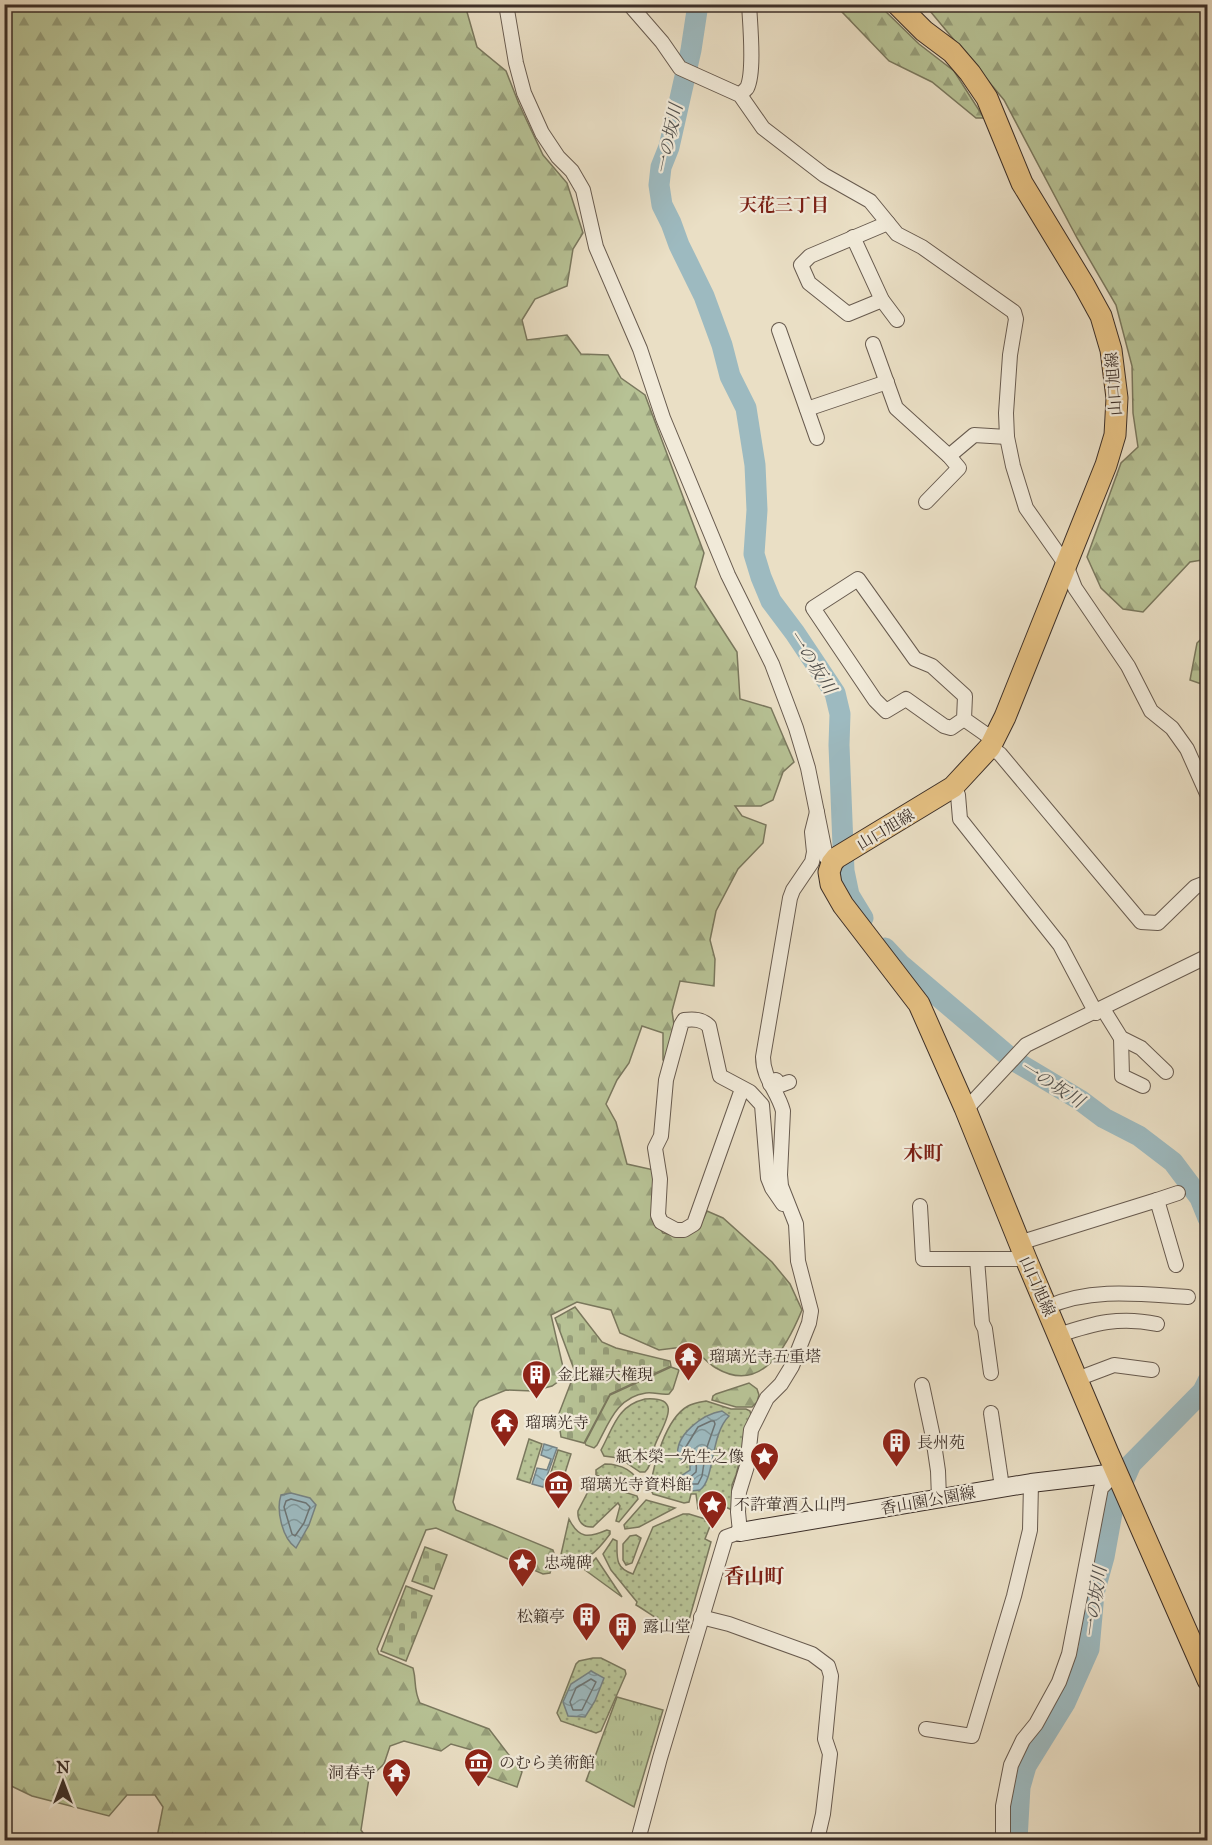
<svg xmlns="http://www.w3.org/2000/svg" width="1212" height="1845" font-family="'IM FELL Great Primer','Noto Serif JP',serif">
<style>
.grass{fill:url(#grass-dots);stroke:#7a785e;stroke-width:1.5}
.forest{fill:url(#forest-firs);stroke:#7a785e;stroke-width:1.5}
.cemetery{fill:url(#cemetery-stones);stroke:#7a785e;stroke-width:1.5}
.park{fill:url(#park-tufts);stroke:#7a785e;stroke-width:1.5}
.water{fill:url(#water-waves);stroke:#768283;stroke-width:1.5}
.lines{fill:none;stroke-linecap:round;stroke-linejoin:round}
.shore{stroke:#6c7474;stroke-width:1.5}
.river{stroke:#9dbac0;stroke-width:21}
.street-casing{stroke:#685b4f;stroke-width:16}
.secondary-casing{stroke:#3c2f28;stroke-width:20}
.primary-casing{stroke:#3c2f28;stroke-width:23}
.street{stroke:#f1ead9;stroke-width:14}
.secondary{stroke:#f1ead9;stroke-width:18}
.primary{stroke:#e5c082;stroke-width:21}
.labels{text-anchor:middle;stroke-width:4.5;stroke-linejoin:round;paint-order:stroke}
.street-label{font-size:16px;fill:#3c2f28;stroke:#f1ead9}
.poi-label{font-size:16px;fill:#3c2f28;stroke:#f1ead9;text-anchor:start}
.water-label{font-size:18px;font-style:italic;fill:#54524e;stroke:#f1ead9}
.neighbourhood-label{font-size:18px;font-weight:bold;fill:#7a1f14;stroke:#f1ead9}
.quarter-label{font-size:20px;font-weight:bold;fill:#7a1f14;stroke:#f1ead9}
</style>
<defs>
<pattern id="grass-dots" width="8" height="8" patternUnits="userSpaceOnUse" patternTransform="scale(1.5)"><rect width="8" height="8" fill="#b7c295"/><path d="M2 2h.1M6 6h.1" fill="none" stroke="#969e7a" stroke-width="1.8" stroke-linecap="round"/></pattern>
<pattern id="forest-firs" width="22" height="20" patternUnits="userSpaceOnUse" patternTransform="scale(1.5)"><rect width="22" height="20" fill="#b7c295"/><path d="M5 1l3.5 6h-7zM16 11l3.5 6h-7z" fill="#969e7a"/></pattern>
<pattern id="cemetery-stones" width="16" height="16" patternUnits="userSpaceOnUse" patternTransform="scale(1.5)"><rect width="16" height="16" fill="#b7c295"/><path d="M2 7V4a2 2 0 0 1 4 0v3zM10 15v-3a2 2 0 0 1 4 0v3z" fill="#969e7a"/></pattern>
<pattern id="park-tufts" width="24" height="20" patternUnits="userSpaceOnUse" patternTransform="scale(1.5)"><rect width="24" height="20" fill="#b7c295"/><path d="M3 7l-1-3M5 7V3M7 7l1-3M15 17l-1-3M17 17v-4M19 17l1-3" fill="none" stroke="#969e7a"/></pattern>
<pattern id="water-waves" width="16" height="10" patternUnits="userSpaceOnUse" patternTransform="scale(1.5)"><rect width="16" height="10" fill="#9dbac0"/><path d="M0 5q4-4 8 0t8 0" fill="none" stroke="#81989c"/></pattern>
</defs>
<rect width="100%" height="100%" fill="#eadfc5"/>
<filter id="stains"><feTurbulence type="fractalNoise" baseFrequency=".00333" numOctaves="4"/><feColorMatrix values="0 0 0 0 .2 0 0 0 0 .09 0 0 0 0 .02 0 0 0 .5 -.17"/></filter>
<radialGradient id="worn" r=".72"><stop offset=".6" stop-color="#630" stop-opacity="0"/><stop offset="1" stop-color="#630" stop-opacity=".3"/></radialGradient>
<g class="grass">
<path d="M645,1399C686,1396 662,1426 655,1445C652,1455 652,1465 645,1472H640L619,1458L604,1456L601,1450C614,1426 617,1406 645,1399Z"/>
<path d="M706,1401L731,1409H746L750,1411L751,1415L736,1475L732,1485V1510L719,1504L715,1513L698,1509L696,1494H691L689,1502L684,1503L653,1494L650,1488C654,1464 665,1419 688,1406C693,1403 700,1402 706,1401Z"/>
<path d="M529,1439L542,1444L530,1483L517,1479Z"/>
<path d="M558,1450L571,1454L559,1492L546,1488Z"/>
<path d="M605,1464C620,1464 638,1471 639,1488H634L596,1475V1470Z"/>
<path d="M593,1482L637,1496L638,1499L619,1522L616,1521L620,1506L618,1503L593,1527C583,1528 577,1521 578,1511Z"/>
<path d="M646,1500L675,1508L639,1527L625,1529L624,1525Z"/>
<path d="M683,1514H689L712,1521L705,1539L711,1542L687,1627C668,1630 652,1614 636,1605L637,1602L611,1570L603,1554L613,1539L617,1541C617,1558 615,1568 633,1574L653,1527Z"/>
<path d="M569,1519C579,1539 588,1538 607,1530L610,1531V1534C596,1553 586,1563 562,1563L560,1559Z"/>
<path d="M636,1535L641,1538L632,1563L626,1565L623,1560V1544L630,1536Z"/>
<path d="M596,1558L622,1597L585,1570Z"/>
<path d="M593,1658H601L625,1670L626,1674L601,1731L596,1733L561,1721L557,1713L576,1664L579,1661Z"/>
</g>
<g class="forest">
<path d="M4,5H465L477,47L506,71L519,104L543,155L567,183L583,233L573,249L567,286L535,299L522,320L527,340L567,335L581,354L608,355L621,378L645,395L704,553L695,587L737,652L740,699L771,708L794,762L783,772L773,800L761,806H735L742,816L766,825L763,843L738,869L716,911L710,940L715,959L714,986L680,981L672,1011L675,1032L666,1063L663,1060V1033L642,1026L629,1063L617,1080L606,1104L616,1122L627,1164L654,1170L652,1217L663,1233L681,1236L699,1228L707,1211L723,1218L772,1262L790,1284L802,1310C787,1346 762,1395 716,1368C707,1363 699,1353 691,1346L659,1350L620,1333L611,1310L577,1302L551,1315L563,1367L559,1381L552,1386L533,1391L506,1390L479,1401L474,1408L453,1502L456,1510L553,1550L555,1557L550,1573L543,1574L436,1528L426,1530L377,1649L379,1654L413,1668C417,1683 413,1688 420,1703L489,1729L522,1772L517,1787L486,1776L489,1764L473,1759L472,1750L451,1744L441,1751L404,1741L390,1746L384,1764L369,1778L361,1830L368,1840H159L157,1837L163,1807L155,1795H127L109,1816L32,1796L5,1783Z"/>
<path d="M823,5H879L919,44L954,71L984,118H976L932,82L889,61L841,11Z"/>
<path d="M925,5H1207V564L1202,560L1190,562L1143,612L1123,609L1101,588L1087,557L1121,463L1138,447L1133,413L1132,366L1116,305L1077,238L1004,100Z"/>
<path d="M1207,633V686L1190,680L1197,643Z"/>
<path d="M671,1367L679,1370L673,1389L669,1394C661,1395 654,1392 646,1393C617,1397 609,1423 597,1445L594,1448L586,1445L585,1443L610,1395Z"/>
<path d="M749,1383L757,1389L759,1395L757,1402L752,1407H736L712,1400L713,1396L716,1394Z"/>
</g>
<g class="cemetery">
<path d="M575,1307L602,1342L616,1348L670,1361L671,1366L610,1394L584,1443L561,1437L558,1416L575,1372L555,1318Z"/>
<path d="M425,1547L447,1555L434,1589L412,1581Z"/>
<path d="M406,1586L432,1596L406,1661L381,1651Z"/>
</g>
<path class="park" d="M617,1697L663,1710L634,1807L586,1781Z"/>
<g class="water">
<path d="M722,1411L729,1416C710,1435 715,1479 700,1490L691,1491L681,1481V1476L690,1470V1464L678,1457C674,1435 703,1414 722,1411Z"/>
<path d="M544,1444L557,1448L543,1487L532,1484L537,1468L547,1470L551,1459L541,1455Z"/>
<path d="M291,1493L310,1498L316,1505L309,1525L296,1548C282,1538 276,1510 281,1495Z"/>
<path d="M591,1671L604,1678L595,1701L585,1717L568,1716L563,1702L571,1684Z"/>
</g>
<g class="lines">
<g class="shore">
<path d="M711,1421H714L715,1424L706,1450L702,1476L698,1484H692L688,1479L696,1472C698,1461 693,1457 685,1453L684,1450L698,1427Z"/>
<path d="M291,1499L306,1503L310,1507L304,1523L295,1536L292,1534L284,1507L286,1501Z"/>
<path d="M591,1679L596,1682L582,1710H573L570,1702L576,1688Z"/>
</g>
<g class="river">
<path d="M698,4L691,50L669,147L661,167L659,185L662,205L671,223L679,245L704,296L722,345L730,376L746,408L755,465L757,510L754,554L761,577L771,601L795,633L835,693L840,714L839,745L844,871L849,895L863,918"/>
<path d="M885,948L900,964L1013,1060L1080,1100L1104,1118L1139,1136L1173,1162L1200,1198L1208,1218"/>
<path d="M1017,1840L1020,1787L1026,1766L1065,1703L1089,1649L1094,1593L1104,1557L1114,1502L1131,1464L1203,1391L1208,1381"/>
</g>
<defs>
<g id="street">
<path d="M506,4L516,63L524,93L542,133L558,157L572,171L583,190L596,247L640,349L663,418L728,575L772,664L796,728L808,768L826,857L832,863"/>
<path d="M629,4L662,42L680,68L740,95L763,128L824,175L870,201L897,234L922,247L1014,312L1016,319L1010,355L1006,413L1007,437L1013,466L1026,508L1066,565L1075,588L1128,666L1151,711L1172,728L1187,749L1208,796"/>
<path d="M740,95C741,94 746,89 747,88C755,72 750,24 749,4"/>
<path d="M853,237L882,300L897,320"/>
<path d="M882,300L848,314L809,283L801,265L810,256L888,223"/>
<path d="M779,330L817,438"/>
<path d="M873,344L896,408L949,456L959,468L926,502"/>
<path d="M807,409L887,382"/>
<path d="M949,456L974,435L1007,437"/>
<path d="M964,719L951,728L944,726L906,699L886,711L875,700L813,608L858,579L915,659L932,666L965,696L964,719L994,740"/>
<path d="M990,747L1000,754L1141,922L1158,923L1195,887L1208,882"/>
<path d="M953,787L958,795L960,819L1060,945L1096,1013"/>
<path d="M1103,1009L1121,1038L1141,1048L1166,1072"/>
<path d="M1121,1038L1122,1076L1143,1086"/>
<path d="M770,1084L776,1080L778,1086L789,1082"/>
<path d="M742,1089L694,1224L684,1230H676L661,1222L658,1215L660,1179L655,1148L661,1136L666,1080L681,1025L684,1020C694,1019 702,1019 709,1026L720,1076L750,1092L762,1105L768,1178L772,1188L783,1204"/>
<path d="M965,1108L970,1105L1026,1045L1208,956"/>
<path d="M1157,1200L1178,1193"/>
<path d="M920,1206L923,1259H1026"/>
<path d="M1019,1243L1157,1200L1176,1265"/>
<path d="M977,1259L982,1323L985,1329L991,1373"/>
<path d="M1047,1307C1091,1287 1141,1294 1188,1297"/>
<path d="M1059,1335C1094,1323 1120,1316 1157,1324"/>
<path d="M1077,1379L1114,1365L1152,1370"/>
<path d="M922,1385L933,1437L938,1471L939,1498"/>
<path d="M991,1413L1002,1487"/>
<path d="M701,1617L729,1624L812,1654L828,1666L831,1676L825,1739L830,1754L823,1814L817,1840"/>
<path d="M926,1729L972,1736L1014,1596L1030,1530L1031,1483"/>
<path d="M638,1840L660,1758L726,1537L740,1532L738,1512L739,1492L747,1466L751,1430L767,1398L781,1384L792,1366L809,1323L811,1311L798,1261L796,1224L781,1186L780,1175L783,1111C778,1091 763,1079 763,1057L790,898L793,890L812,862L814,852L812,832L817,812"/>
<path d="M1003,1840V1806L1011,1765L1023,1740L1036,1724L1059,1682L1069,1654L1101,1488L1116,1473"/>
</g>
<path id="secondary" d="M740,1532L1031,1483L1116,1473"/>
<path id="primary" d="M897,4L924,31L952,52L970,73L987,98L1022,183L1084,285L1101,316L1111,350L1117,398L1115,435L1106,465L1005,717L990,747L953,787L836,858L832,863L829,872L831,884L843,905L919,1004L965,1108L1026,1259L1108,1453L1208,1680"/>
</defs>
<use href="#street" class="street-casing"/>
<use href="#secondary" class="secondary-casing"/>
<use href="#primary" class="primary-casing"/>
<use href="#street" class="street"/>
<use href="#secondary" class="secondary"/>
<use href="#primary" class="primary"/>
</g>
<defs>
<symbol id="temple-pin" viewBox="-11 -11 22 30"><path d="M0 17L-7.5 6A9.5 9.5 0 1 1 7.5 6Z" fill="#8f2418" stroke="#f1ead9"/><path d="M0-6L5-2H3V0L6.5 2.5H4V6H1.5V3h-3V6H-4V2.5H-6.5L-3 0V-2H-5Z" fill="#fff"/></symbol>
<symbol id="building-pin" viewBox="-11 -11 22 30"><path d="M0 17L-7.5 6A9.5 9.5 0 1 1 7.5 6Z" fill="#8f2418" stroke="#f1ead9"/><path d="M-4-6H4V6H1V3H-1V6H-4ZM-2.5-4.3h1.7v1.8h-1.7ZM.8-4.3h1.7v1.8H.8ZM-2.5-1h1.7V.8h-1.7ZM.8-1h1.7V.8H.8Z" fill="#fff"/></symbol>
<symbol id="sight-pin" viewBox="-11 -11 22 30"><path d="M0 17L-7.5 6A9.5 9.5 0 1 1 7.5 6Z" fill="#8f2418" stroke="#f1ead9"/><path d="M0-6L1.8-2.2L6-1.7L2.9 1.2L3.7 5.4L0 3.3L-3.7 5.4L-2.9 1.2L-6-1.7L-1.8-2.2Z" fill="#fff"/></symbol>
<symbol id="museum-pin" viewBox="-11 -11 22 30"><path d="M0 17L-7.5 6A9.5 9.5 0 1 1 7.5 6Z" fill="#8f2418" stroke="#f1ead9"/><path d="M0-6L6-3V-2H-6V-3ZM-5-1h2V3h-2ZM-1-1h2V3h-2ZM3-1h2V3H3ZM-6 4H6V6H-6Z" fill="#fff"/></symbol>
</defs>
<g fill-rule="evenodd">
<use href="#temple-pin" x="672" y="1340" width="33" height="45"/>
<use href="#building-pin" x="520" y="1358" width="33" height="45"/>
<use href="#temple-pin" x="488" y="1406" width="33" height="45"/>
<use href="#building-pin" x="880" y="1426" width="33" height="45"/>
<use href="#sight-pin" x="748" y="1440" width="33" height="45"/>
<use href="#museum-pin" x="542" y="1468" width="33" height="45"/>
<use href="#sight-pin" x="696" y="1488" width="33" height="45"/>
<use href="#sight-pin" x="506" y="1546" width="33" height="45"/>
<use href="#building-pin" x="570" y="1600" width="33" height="45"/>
<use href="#building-pin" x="606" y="1610" width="33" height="45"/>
<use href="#museum-pin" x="462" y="1746" width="33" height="45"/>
<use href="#temple-pin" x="380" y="1756" width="33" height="45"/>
</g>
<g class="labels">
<g class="street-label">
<text transform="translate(1113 384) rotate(-94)" y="6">山口旭線</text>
<text transform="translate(885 829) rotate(-31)" y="6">山口旭線</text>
<text transform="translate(1038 1286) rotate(66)" y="6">山口旭線</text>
<text transform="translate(928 1500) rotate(-10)" y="6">香山園公園線</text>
</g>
<g class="poi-label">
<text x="709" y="1362">瑠璃光寺五重塔</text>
<text x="557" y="1380">金比羅大権現</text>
<text x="525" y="1428">瑠璃光寺</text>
<text x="917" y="1448">長州苑</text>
<text x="744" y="1462" text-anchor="end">紙本榮一先生之像</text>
<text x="580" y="1490">瑠璃光寺資料館</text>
<text x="734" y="1510">不許葷酒入山門</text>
<text x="544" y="1568">忠魂碑</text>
<text x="565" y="1622" text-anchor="end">松籟亭</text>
<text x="643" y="1632">露山堂</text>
<text x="499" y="1768">のむら美術館</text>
<text x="376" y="1778" text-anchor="end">洞春寺</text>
</g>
<g class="water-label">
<text transform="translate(669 139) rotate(-78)" y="6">一の坂川</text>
<text transform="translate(812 662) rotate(57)" y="6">一の坂川</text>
<text transform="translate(1052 1084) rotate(32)" y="6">一の坂川</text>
<text transform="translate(1095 1602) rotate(-82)" y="6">一の坂川</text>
</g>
<g class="neighbourhood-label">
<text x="784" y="211">天花三丁目</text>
</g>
<g class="quarter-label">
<text x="923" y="1160">木町</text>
<text x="754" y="1583">香山町</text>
</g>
</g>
<rect width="1212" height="1845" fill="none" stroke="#eadfc5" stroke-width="24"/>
<rect x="6" y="6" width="1200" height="1833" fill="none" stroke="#3c2f28" stroke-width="3"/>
<rect x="12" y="12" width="1188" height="1821" fill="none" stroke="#3c2f28" stroke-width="1.5"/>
<g transform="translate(63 1782)" stroke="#f1ead9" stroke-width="4.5" paint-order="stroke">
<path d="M0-4.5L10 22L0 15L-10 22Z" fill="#3c2f28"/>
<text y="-9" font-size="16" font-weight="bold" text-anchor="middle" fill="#3c2f28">N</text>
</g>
<rect width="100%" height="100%" filter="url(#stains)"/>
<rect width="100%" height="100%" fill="url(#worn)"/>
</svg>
